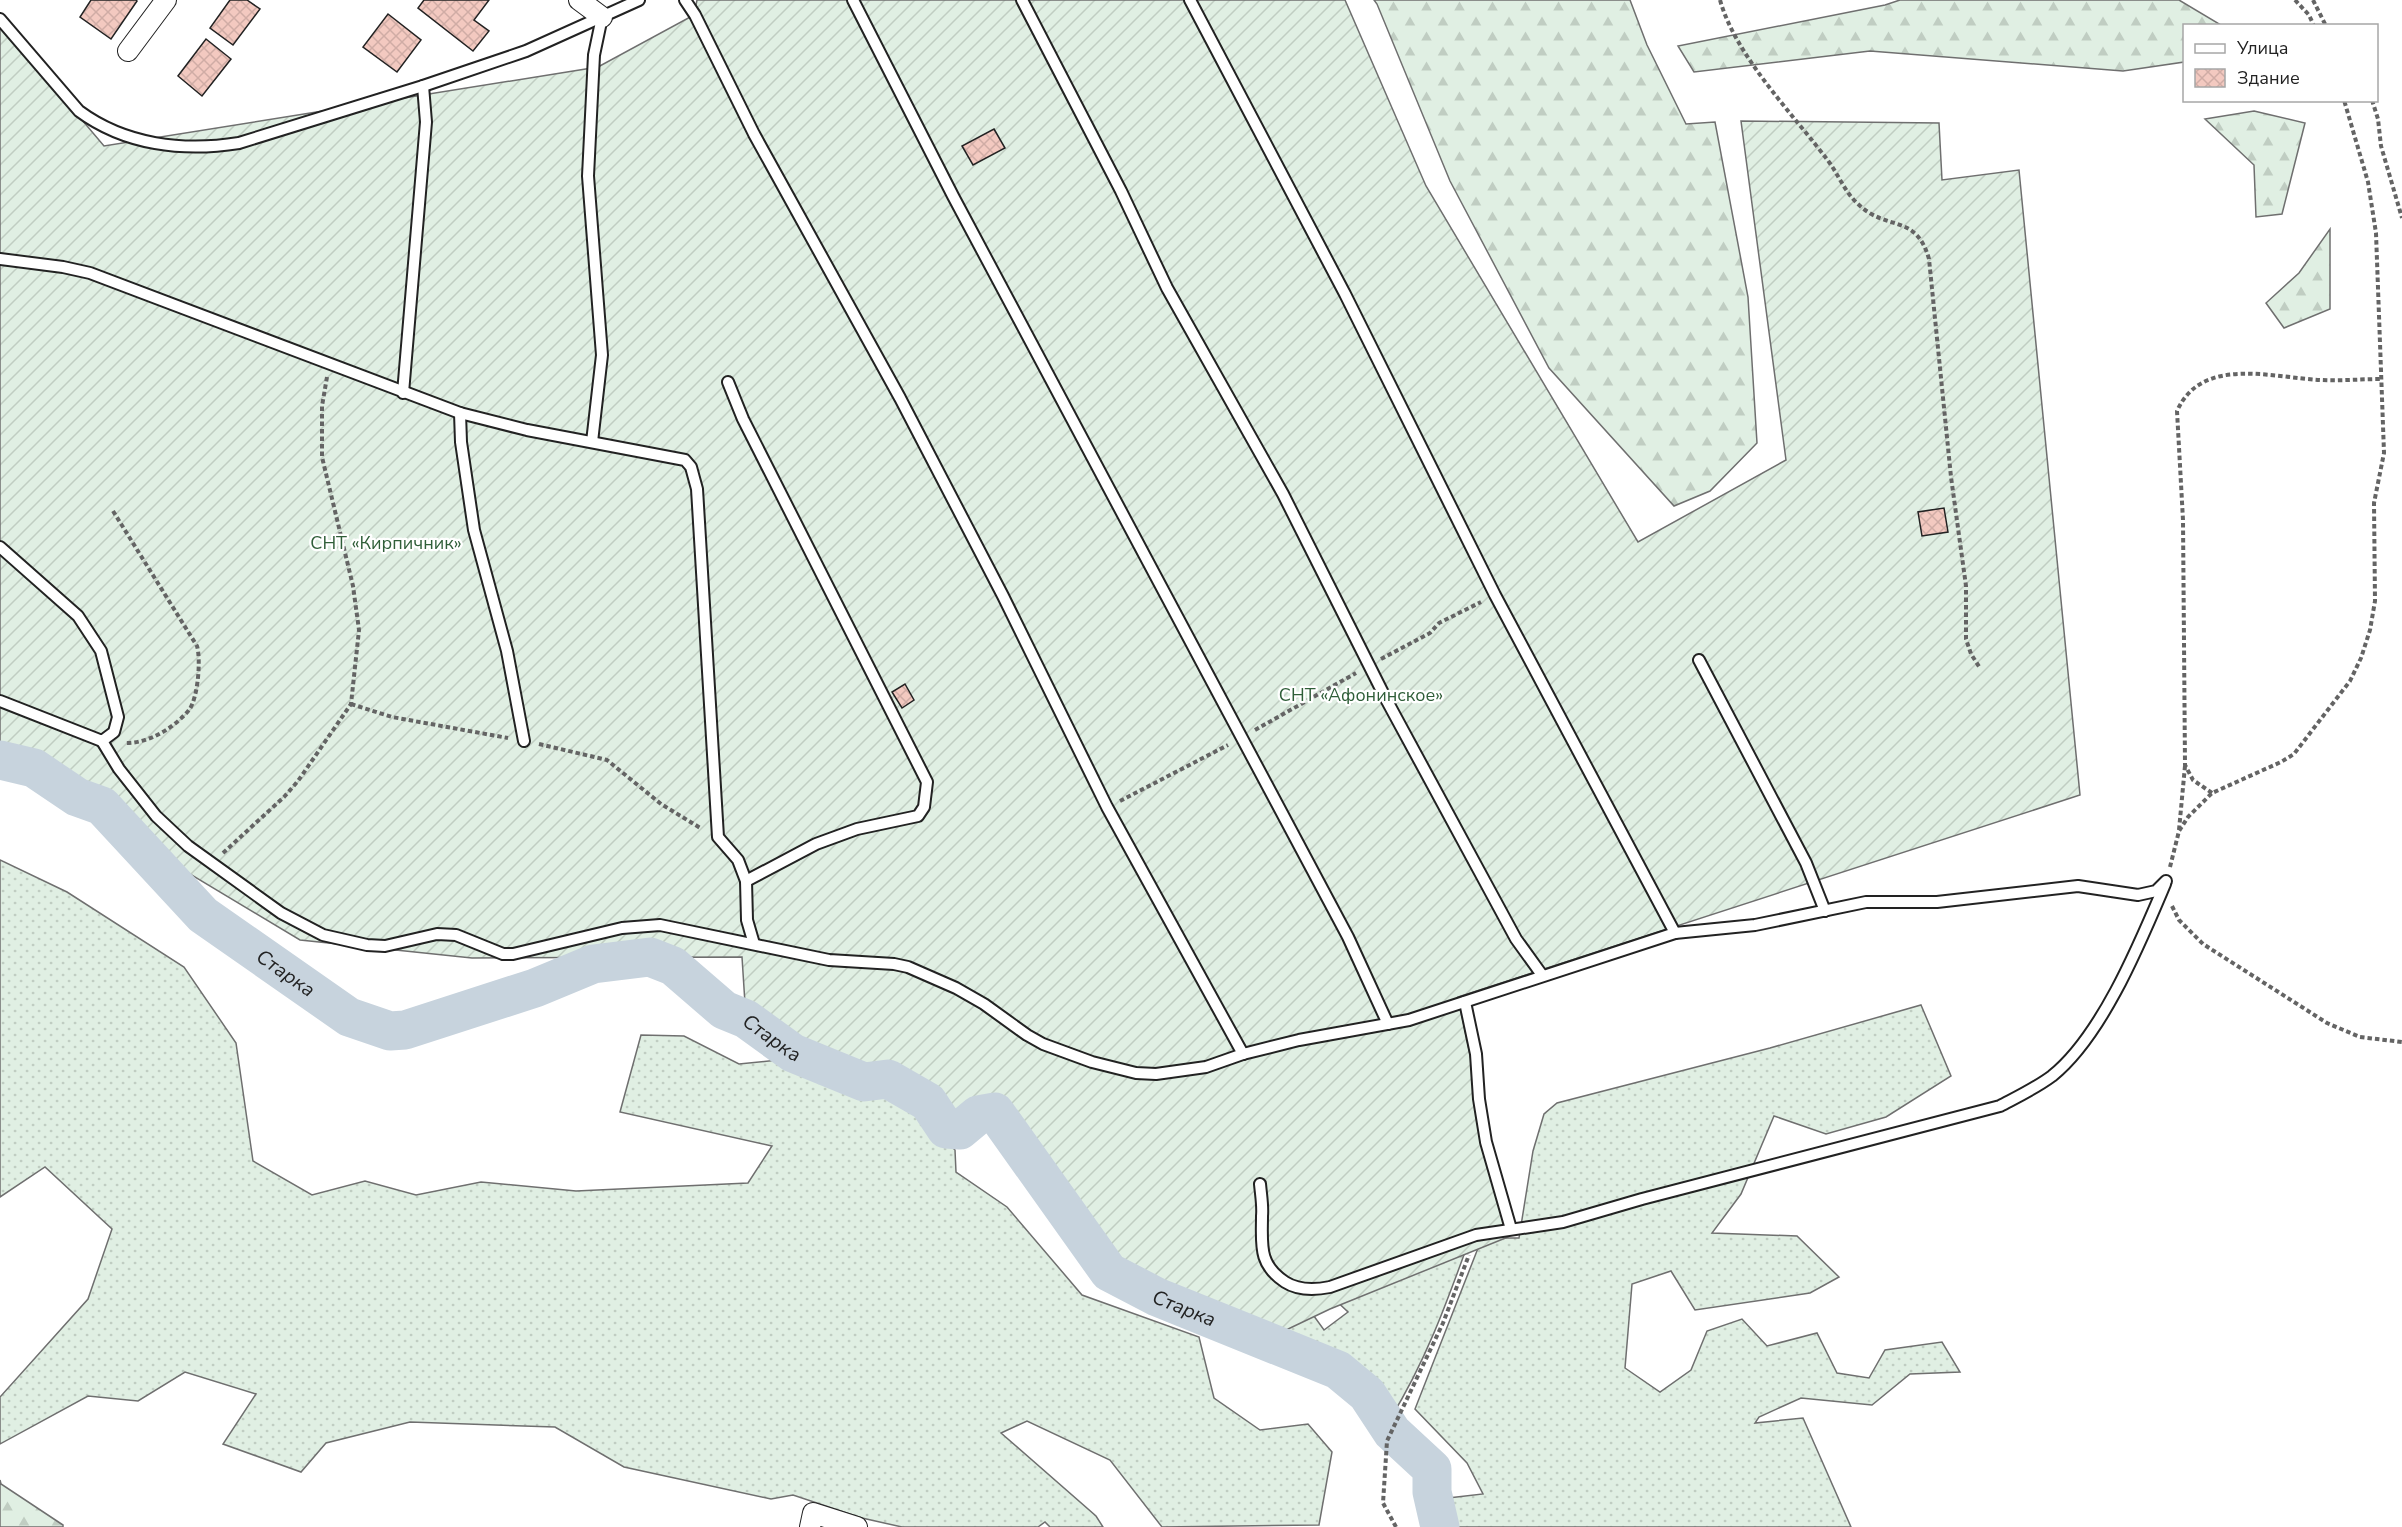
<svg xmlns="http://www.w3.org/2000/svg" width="2402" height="1527" font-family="'Nunito Sans',sans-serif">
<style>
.grass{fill:url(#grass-dots);stroke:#6f6f6f;stroke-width:1.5}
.forest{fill:url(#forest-firs);stroke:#6f6f6f;stroke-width:1.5}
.garden{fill:url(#garden-furrows);stroke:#6f6f6f;stroke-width:1.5}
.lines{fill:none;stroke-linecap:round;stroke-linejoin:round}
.river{stroke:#c7d3dd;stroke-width:39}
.building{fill:url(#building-cross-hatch);stroke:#222;stroke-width:1.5}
.lane-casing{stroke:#222;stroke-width:14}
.street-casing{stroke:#222;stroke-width:22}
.path{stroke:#646464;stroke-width:4;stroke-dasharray:4.5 3;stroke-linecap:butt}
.lane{stroke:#fff;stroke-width:10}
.street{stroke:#fff;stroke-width:20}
.labels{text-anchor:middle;stroke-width:4.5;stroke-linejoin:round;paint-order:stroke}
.park-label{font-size:18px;fill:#2f5e38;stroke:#fff}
.water-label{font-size:20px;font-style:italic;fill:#222;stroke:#fff}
</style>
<defs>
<pattern id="grass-dots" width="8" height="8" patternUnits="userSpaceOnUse" patternTransform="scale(1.5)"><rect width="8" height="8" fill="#e0efe3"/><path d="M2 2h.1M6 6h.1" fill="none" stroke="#c0cdc2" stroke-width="1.8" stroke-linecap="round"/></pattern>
<pattern id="forest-firs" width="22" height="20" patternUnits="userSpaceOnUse" patternTransform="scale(1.5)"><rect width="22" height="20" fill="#e0efe3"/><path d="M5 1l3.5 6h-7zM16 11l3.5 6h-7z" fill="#c0cdc2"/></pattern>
<pattern id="garden-furrows" width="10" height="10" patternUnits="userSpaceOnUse" patternTransform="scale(1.5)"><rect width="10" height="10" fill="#e0efe3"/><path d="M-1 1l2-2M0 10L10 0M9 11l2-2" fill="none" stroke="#c0cdc2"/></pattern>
<pattern id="building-cross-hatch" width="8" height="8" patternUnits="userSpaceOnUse" patternTransform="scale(1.5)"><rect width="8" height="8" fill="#f3c9c0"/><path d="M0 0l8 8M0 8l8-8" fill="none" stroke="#d0aca5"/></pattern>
</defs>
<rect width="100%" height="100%" fill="#fff"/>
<g class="grass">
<path d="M0,860L67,892L184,967L236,1043L253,1161L312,1195L365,1181L416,1195L481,1182L576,1191L748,1183L772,1146L620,1112L641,1035L684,1036L739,1064L778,1060L864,1095L882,1088L919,1112L955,1150L956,1172L1007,1207L1082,1295L1199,1337L1214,1398L1260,1430L1308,1424L1332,1452L1319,1525L1162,1527L1110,1460L1027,1421L1001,1433L1096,1516L1103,1527H1050L1045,1522L1038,1527H902L862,1518L793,1495L771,1499L624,1467L555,1427L410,1422L326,1443L301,1472L223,1444L256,1394L185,1372L138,1401L88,1396L0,1444V1397L88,1299L112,1229L45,1167L0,1197Z"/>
<path d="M1921,1005L1951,1076L1886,1117L1826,1134L1774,1116L1741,1194L1712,1233L1797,1236L1839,1277L1810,1293L1695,1310L1671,1271L1632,1284L1625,1368L1660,1392L1691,1370L1707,1331L1742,1319L1767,1346L1817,1333L1837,1373L1869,1378L1885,1350L1942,1342L1960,1372L1910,1374L1872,1405L1801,1398L1759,1417L1755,1423L1803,1418L1851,1527H1445L1440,1499L1483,1494L1467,1463L1415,1409L1482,1238H1519L1533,1151L1544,1114L1557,1103L1770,1048Z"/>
<path d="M1469,1241C1447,1302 1425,1363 1390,1419L1370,1390L1346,1364L1277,1338L1265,1311L1298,1294L1324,1330L1348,1312L1330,1295Z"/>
</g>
<g class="forest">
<path d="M1374,0H1630L1647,45L1686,124L1715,122L1748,297L1757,443L1710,491L1674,506L1549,368L1450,181L1377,4Z"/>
<path d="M1900,0H2179L2221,25L2184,26V62L2123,71L1870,51L1694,72L1678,46L1885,5Z"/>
<path d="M2254,111L2305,123L2282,214L2256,217L2254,165L2205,119Z"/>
<path d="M2330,229V309L2284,328L2266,303L2299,273Z"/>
<path d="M0,1480L1,1484L63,1525V1527H0Z"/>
</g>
<path class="garden" d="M697,0H1345L1426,186L1638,542L1786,460L1741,121L1939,123L1942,180L2019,170L2080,795L1458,997L1508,1237L1330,1309L1265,1340L1157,1297L1109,1272L995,1112L978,1115L960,1130L946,1129L928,1102L888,1079L864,1082L793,1053L746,1019L742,957L472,958L300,940L0,760V23L104,146L598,67L694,15Z"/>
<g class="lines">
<path class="river" id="s1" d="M0,760L34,768L77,797L102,806L203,915L349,1017L390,1031L405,1030L535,988L593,964L650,957L673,966L724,1010L746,1019L793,1053L864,1082L888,1079L928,1102L946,1129L960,1130L978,1115L995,1112L1109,1272L1157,1297L1338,1370L1367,1394L1392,1432L1432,1469V1492L1440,1527"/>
</g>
<g class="building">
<path d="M91,0H136L137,1L111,39L80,17Z"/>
<path d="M230,0H247L260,9L233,45L210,28Z"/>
<path d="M424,0H489L474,20L489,31L473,51L418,8Z"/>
<path d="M388,14L421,40L397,72L363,47Z"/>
<path d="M206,39L231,59L202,96L178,76Z"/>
<path d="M994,129L1005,148L973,165L962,146Z"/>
<path d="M1944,508L1948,532L1922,536L1918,512Z"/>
<path d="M905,684L914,700L902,708L892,692Z"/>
</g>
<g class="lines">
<defs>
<g id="lane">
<path d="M685,0L695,15L754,134L900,398L1003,596L1107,807L1243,1054"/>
<path d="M853,0L953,196L1348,937L1388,1024"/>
<path d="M1022,0L1121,191L1167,288L1283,494L1386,699L1516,939L1542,975"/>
<path d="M1190,0L1345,294L1495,595L1675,933"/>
<path d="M0,19L79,111C125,145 183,152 239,143L423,86L526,51L639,0"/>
<path d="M0,259L63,267L90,273L460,413L527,430L685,460L691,467L697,489L718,837L738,860L746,881L747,920L754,944"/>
<path d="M728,382L743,419L927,782L924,807L918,816L857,829L816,844L746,881"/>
<path d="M403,393L426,122L423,86"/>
<path d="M460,413L461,442L474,530L507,651L524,741"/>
<path d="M592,442L602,355L588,176L594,55L602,17"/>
<path d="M0,547L78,616L101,651L118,717L114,732L102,741L0,701"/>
<path d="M1699,660L1806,863L1825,911"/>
<path d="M102,741L119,769L156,816L188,846L281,913L323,935L367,945L385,946L437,934L456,935L503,954H513L622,928L660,925L829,960L894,964L908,967L956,988L984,1004L1027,1035L1043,1044L1092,1062L1136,1073L1156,1074L1206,1067L1243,1054L1299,1040L1409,1020L1675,933L1755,925L1866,902H1937L2078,886L2138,895L2156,891L2166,881"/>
<path d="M1465,1002L1476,1054L1479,1099L1486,1142L1511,1229"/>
<path d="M1260,1184C1261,1195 1263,1206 1262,1216C1262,1245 1258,1264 1285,1282C1299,1291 1315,1290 1330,1287L1476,1235L1563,1222L1642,1199L2000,1106C2017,1097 2036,1088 2052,1076C2102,1036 2140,943 2165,884"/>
</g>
<g id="street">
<path d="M579,0L602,17"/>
<path d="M128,51L166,0"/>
<path d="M810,1527L813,1513L857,1527"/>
</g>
</defs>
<use href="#lane" class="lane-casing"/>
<use href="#street" class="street-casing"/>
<g class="path">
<path d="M1720,0C1736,57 1794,115 1829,162C1839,176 1845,192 1858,204C1887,232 1916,213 1929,259L1951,477L1966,586V639L1971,654L1980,668"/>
<path d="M2295,0L2309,15L2314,26"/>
<path d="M2313,0L2326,26"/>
<path d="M2372,100L2378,119L2381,146L2402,218"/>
<path d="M113,511L197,646C201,660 198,698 189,710C174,728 148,744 124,743"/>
<path d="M1381,659L1430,633L1439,623L1481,602"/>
<path d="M351,704L392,717L508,738"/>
<path d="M1255,730L1356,673"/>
<path d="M539,744L607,760L661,804L702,829"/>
<path d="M2212,793L2193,780L2185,765L2183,520L2177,411C2202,355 2273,378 2321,380C2341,381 2361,379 2382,379"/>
<path d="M1120,801L1228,745"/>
<path d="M2179,830L2185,766"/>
<path d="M223,853L284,797L298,781L351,704L359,630L353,586L322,457V406L327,377"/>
<path d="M2170,867L2179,831L2188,817L2212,793L2281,762L2294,754L2350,681L2361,658L2370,630L2375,601L2374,503L2384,453L2376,233L2368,182L2344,100"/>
<path d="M2172,906L2179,920L2203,944L2327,1023L2360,1037L2402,1042"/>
<path d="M1396,1527L1383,1503L1387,1441L1443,1323L1469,1255"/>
</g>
<use href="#lane" class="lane"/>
<use href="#street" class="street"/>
</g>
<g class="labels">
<g class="park-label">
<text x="386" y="549">СНТ «Кирпичник»</text>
<text x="1361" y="701">СНТ «Афонинское»</text>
</g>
<g class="water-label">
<text dy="7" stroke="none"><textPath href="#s1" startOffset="363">Старка</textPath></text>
<text dy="7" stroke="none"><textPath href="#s1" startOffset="903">Старка</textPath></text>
<text dy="7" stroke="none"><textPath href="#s1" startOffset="1443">Старка</textPath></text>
</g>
</g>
<rect x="2183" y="24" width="195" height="78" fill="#ffffff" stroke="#a7a7a7" stroke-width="1.5"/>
<rect x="2195" y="44" width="30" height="9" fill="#ffffff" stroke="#a7a7a7" stroke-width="1.5"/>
<text x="2237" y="54" font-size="18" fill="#222222">Улица</text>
<rect x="2195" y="69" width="30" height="18" fill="url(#building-cross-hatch)" stroke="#a7a7a7" stroke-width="1.5"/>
<text x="2237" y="84" font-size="18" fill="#222222">Здание</text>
</svg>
